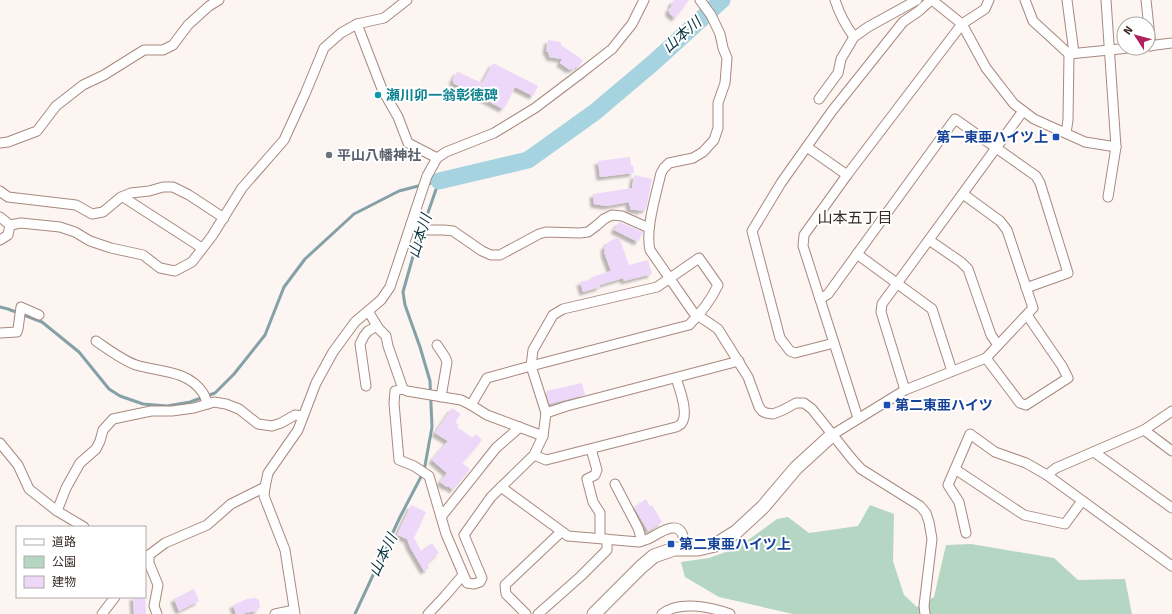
<svg xmlns="http://www.w3.org/2000/svg" width="1172" height="614" font-family="'Fira Sans','Noto Sans JP',sans-serif">
<style>
.green{fill:#b4d6c2}
.lines{fill:none;stroke-linecap:round;stroke-linejoin:round}
.stream{stroke:#84a1a8;stroke-width:3}
.river{stroke:#a5d3e0;stroke-width:17}
.building{fill:#edd8fa;filter:url(#shadow)}
.street-casing{stroke:#a8897d;stroke-width:11}
.secondary-casing{stroke:#a8897d;stroke-width:15}
.street{stroke:#fff;stroke-width:9}
.secondary{stroke:#fff;stroke-width:13}
.culture-dot{fill:#0f9aa8;stroke:#fff;stroke-width:1.5}
.transit-dot{fill:#1a4fb4;stroke:#fff;stroke-width:1.5}
.worship-dot{fill:#6b7280;stroke:#fff;stroke-width:1.5}
.labels{text-anchor:middle;stroke-width:4;stroke-linejoin:round;paint-order:stroke}
.culture-label{font-size:14px;font-weight:bold;fill:#0d838f;stroke:#fff;text-anchor:start}
.transit-label{font-size:14px;font-weight:bold;fill:#164399;stroke:#fff;text-anchor:start}
.worship-label{font-size:14px;font-weight:bold;fill:#5b616d;stroke:#fff;text-anchor:start}
.water-label{font-size:15px;font-style:italic;fill:#08343e;stroke:#fff}
.neighbourhood-label{font-size:15px;fill:#372b26;stroke:#fff}
</style>
<defs>
<filter id="shadow"><feDropShadow dx="-3.5" dy="3.5" stdDeviation="1" flood-color="#0004"/></filter>
</defs>
<rect width="100%" height="100%" fill="#fcf5f2"/>
<path class="green" d="M870,505L894,514L893,561L904,595L917,607L934,597L946,545L971,544L1054,558L1078,580L1125,579L1132,614H793L719,597L685,577L681,562L709,558L737,548L777,519L788,517L809,533L858,526Z"/>
<g class="lines">
<g class="stream">
<path d="M427,184L439,181"/>
<path d="M0,307L8,309L42,322L79,352L109,389L120,396L143,404L167,406L190,402L215,393L234,374L265,335L284,287L305,259L354,214L399,191L422,185"/>
<path d="M355,614L400,517L424,471L432,427L430,381L420,347L405,305L403,292L419,235L425,221L439,181"/>
</g>
<path class="river" d="M439,181L528,160L595,112L653,63L722,0"/>
</g>
<g class="building">
<path d="M674,0H689L675,18L669,13L670,12L668,11L672,5L671,4Z"/>
<path d="M548,40L561,42V45L583,60L578,67L576,66L573,70L571,68L570,70L560,63L562,59L549,57L550,55L548,54V52L546,51Z"/>
<path d="M493,63L538,86L533,96L515,87L505,107L504,106L503,109L453,83L454,81H452L457,72H458L482,83Z"/>
<path d="M630,157L631,166L633,165L634,173L600,177L598,161Z"/>
<path d="M634,175L652,179L646,210L642,209V211L630,209V206H629V202L607,206L594,204L593,194L632,188Z"/>
<path d="M619,222L643,232L638,242L614,230Z"/>
<path d="M619,237L629,265L648,260L652,274L624,281L623,278L600,285V287L583,292L580,282L593,279L592,277L611,271L604,252H605L604,247L606,246L608,242Z"/>
<path d="M582,383L585,395L549,404L546,391Z"/>
<path d="M452,408L461,414L455,422L459,425L457,427L473,438L476,434L482,440L462,463L470,469L453,490L448,486L447,487L440,482L447,473L432,460L448,441L435,433Z"/>
<path d="M646,499L650,506L652,505L662,522L648,531L634,507Z"/>
<path d="M411,505L426,512L414,538L421,551L432,543L439,553L427,563L429,568L424,571L410,547L407,539L397,535Z"/>
<path d="M194,589L199,601L179,611L174,599Z"/>
<path d="M133,597H145L146,614H134Z"/>
<path d="M255,598L259,600L260,607L257,611L244,613L245,614H236L233,605L247,599Z"/>
</g>
<g class="lines">
<defs>
<g id="street">
<path d="M700,0L711,15L720,34L723,48L727,58L725,83L718,103V128L714,140L703,152L693,158L669,163L664,168L661,173C656,195 645,230 650,250L693,312L718,329L748,377L759,407L762,411L766,413L773,414L783,410L796,403H804L812,409L852,459L861,469L920,506L926,513L929,522L932,539L924,606L925,614"/>
<path d="M835,0C839,13 846,26 854,37"/>
<path d="M932,0L962,24L986,68L1014,104L1034,119L1085,142L1116,147"/>
<path d="M1025,0L1033,21L1069,54L1068,120L1066,133"/>
<path d="M1067,0L1074,53"/>
<path d="M1106,0L1116,147L1108,197"/>
<path d="M1146,0L1151,46"/>
<path d="M357,24L382,89L398,117L408,143L437,158"/>
<path d="M1148,46L1172,43"/>
<path d="M1069,54L1129,48"/>
<path d="M819,99L838,73L841,59L854,37L868,27L917,0"/>
<path d="M0,143L8,142L37,131L56,106L83,85L104,75L144,50H163L173,45L188,25L209,6L219,0"/>
<path d="M807,147L847,175"/>
<path d="M0,191L8,197L76,205L92,214L103,212L121,197L131,193L149,191L163,187H173L189,195L224,218"/>
<path d="M123,197L202,248"/>
<path d="M0,217L10,225L21,223L60,227L75,232L90,241L111,248L143,255L160,268L175,271L192,262L212,236L242,188L284,140L305,94L324,48L341,33L357,24L384,18L407,0"/>
<path d="M411,224L427,230H444L453,231L482,251L491,255H500L539,234L546,232L580,233L588,232L596,226L604,219L612,215L622,216L649,228"/>
<path d="M0,240L8,235L10,225"/>
<path d="M929,240L961,262L968,269L991,335L998,345"/>
<path d="M857,254L932,309L952,371"/>
<path d="M820,299L828,294L955,119L1036,176L1040,183L1068,273L1026,288"/>
<path d="M368,311L379,329L386,336L388,346L403,389L407,391L461,400L471,405L487,415L543,436L546,413L567,406L739,361"/>
<path d="M0,333L17,332L18,329L21,307L39,315"/>
<path d="M96,341C109,350 122,360 136,365C159,372 188,370 203,393C205,396 206,400 208,404"/>
<path d="M834,343L795,353L790,351L780,338L752,231L781,183L832,111L903,22L919,11L931,0"/>
<path d="M437,345L445,357L447,362L441,397"/>
<path d="M986,358L1020,403L1026,405L1068,378L1062,366L1027,315"/>
<path d="M366,386L360,344L364,336L368,331L377,326"/>
<path d="M403,389L395,391L394,403L399,460L414,466L429,476L446,534L467,583L474,584L480,582L482,578L464,535L491,497L534,455L543,436"/>
<path d="M905,390L881,312L882,304L1023,111"/>
<path d="M471,405L487,378L531,366L689,325C701,313 711,300 718,285L699,258L657,287L563,309L553,315L533,350L531,366L546,413"/>
<path d="M858,418L803,246L804,235L847,175L962,24L985,9L989,0"/>
<path d="M1144,430L1172,451"/>
<path d="M832,435L905,390L986,358L1033,308L1007,230L1000,221L963,194"/>
<path d="M0,443L18,465L29,489L57,511L84,527"/>
<path d="M591,449L597,470L595,475L587,479L593,502L600,513V538"/>
<path d="M1094,452L1172,508"/>
<path d="M534,455L546,460L676,427C677,427 681,424 681,424C690,414 679,388 676,378"/>
<path d="M955,469L1024,515L1065,524L1082,501"/>
<path d="M1047,475L1056,468L1144,430L1172,411"/>
<path d="M615,484L638,528L642,541"/>
<path d="M501,487L568,536L639,542C642,541 645,540 648,539C657,535 678,518 683,536C684,540 684,545 685,549"/>
<path d="M57,511L66,488L80,463L96,449L100,441L103,430L113,419L151,411H172L194,408L214,402L226,404L239,409L258,424L272,426L281,423L295,415L303,416"/>
<path d="M441,517L496,448L520,427"/>
<path d="M966,533L959,502L948,485L970,434L995,452L1026,463L1047,475L1172,566"/>
<path d="M149,555V563L158,585L154,606L157,614"/>
<path d="M145,561L149,555L165,543L207,525L231,504L265,487"/>
<path d="M102,614L115,597"/>
<path d="M275,614L294,610"/>
<path d="M295,614L285,550L264,496L265,487L268,473L298,430L316,383L333,352L355,322L381,300L390,287L427,176L437,158L446,152L494,133L535,108L580,74L612,49L632,24L644,0"/>
<path d="M428,614L445,596L463,575"/>
<path d="M526,614L506,594L505,585L561,532"/>
<path d="M538,614L581,576L607,550V539"/>
<path d="M662,614C679,600 712,607 730,614"/>
</g>
<path id="secondary" d="M594,614L641,567L654,556L674,549H698L715,545L736,532L763,507L796,468L832,435"/>
</defs>
<use href="#street" class="street-casing"/>
<use href="#secondary" class="secondary-casing"/>
<use href="#street" class="street"/>
<use href="#secondary" class="secondary"/>
</g>
<circle class="culture-dot" cx="378" cy="95" r="4"/>
<g class="transit-dot">
<rect x="1052" y="133" width="8" height="8" rx="2"/>
<rect x="883" y="401" width="8" height="8" rx="2"/>
<rect x="667" y="540" width="8" height="8" rx="2"/>
</g>
<circle class="worship-dot" cx="329" cy="155" r="4"/>
<g class="labels">
<g class="culture-label">
<text x="386" y="100">瀬川卯一翁彰徳碑</text>
</g>
<g class="transit-label">
<text x="1048" y="142" text-anchor="end">第一東亜ハイツ上</text>
<text x="895" y="410">第二東亜ハイツ</text>
<text x="679" y="549">第二東亜ハイツ上</text>
</g>
<g class="worship-label">
<text x="337" y="160">平山八幡神社</text>
</g>
<g class="water-label">
<text transform="translate(682 35) rotate(-41)" y="5">山本川</text>
<text transform="translate(420 236) rotate(-72)" y="5">山本川</text>
<text transform="translate(383 555) rotate(-64)" y="5">山本川</text>
</g>
<g class="neighbourhood-label">
<text x="855" y="223">山本五丁目</text>
</g>
</g>
<rect x="16" y="526" width="130" height="72" fill="#ffffff" stroke="#afaaa8"/>
<rect x="24" y="539" width="20" height="6" fill="#ffffff" stroke="#afaaa8"/>
<text x="52" y="546" font-size="12" fill="#372b26">道路</text>
<rect x="24" y="556" width="20" height="12" fill="#b4d6c2" stroke="#afaaa8"/>
<text x="52" y="566" font-size="12" fill="#372b26">公園</text>
<rect x="24" y="576" width="20" height="12" fill="#edd8fa" stroke="#afaaa8"/>
<text x="52" y="586" font-size="12" fill="#372b26">建物</text>
<g transform="translate(1136 36) rotate(306)"><circle r="19" fill="#ffffff" stroke="#afaaa8"/>
<path d="M0-3L7 15L0 10L-7 15Z" fill="#af225d"/>
<text y="-6" font-size="11" font-weight="bold" text-anchor="middle" fill="#372b26">N</text>
</g>
</svg>
